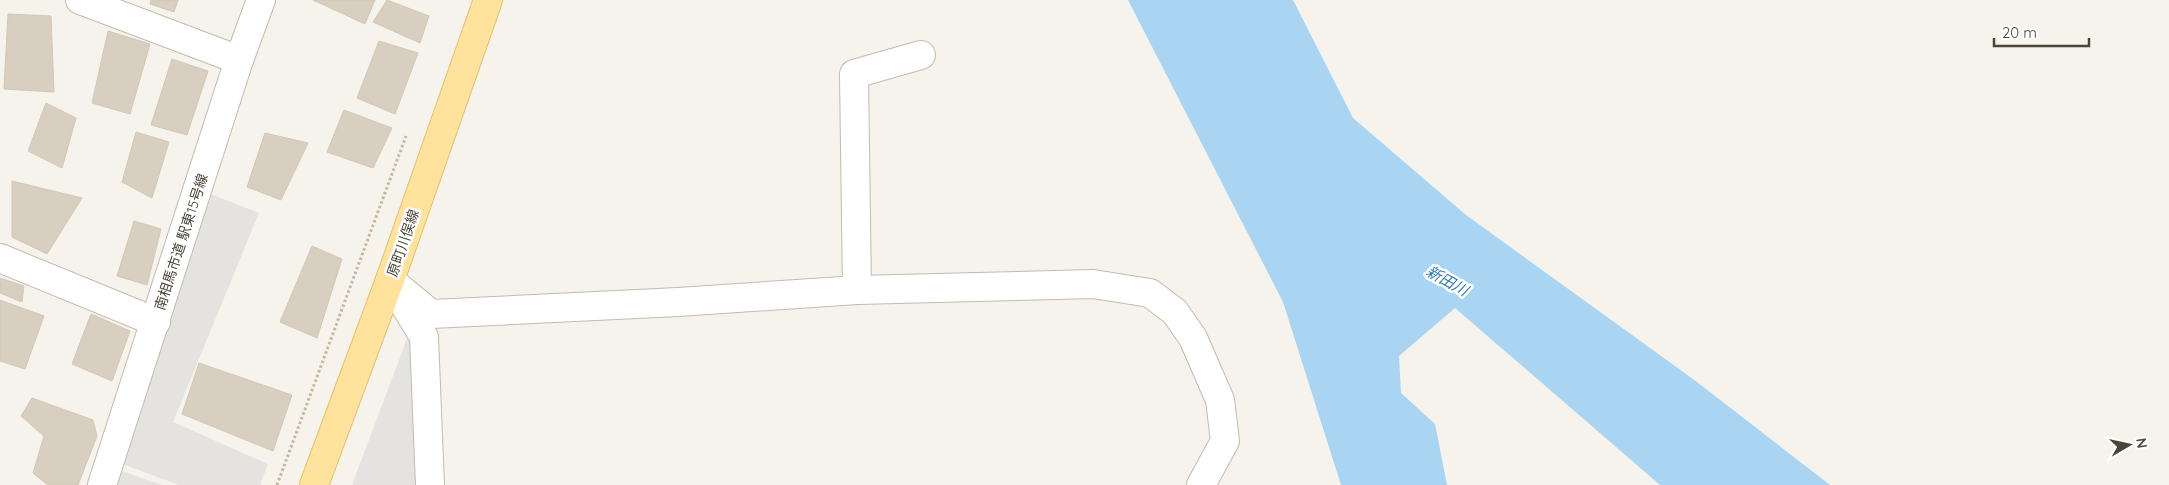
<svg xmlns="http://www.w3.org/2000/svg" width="2169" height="485" font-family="Quicksand,'Noto Sans JP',sans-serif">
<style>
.parking{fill:#e5e3e0}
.water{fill:#a9d4f2}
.building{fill:#d8cfc1;stroke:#d3c7b4}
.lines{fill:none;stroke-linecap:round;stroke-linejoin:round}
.street-casing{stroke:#c2bbae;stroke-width:30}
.primary-casing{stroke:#e6c16a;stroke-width:30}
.path{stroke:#c4b79f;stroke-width:3;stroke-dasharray:2.5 2.5;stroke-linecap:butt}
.street{stroke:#fff;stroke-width:28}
.primary{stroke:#ffe39c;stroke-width:28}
.labels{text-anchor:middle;stroke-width:5;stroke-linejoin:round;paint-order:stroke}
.street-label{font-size:14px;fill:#4b4439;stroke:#fff}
.water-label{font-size:15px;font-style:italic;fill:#2e7ab2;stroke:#fff}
</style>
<rect width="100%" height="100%" fill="#f6f3ec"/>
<g class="parking">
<path d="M208,193L259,213L173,422L268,464L260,485H179L114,461Z"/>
<path d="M408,336L415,346L416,485H352Z"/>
<path d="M113,468L162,485H108Z"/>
</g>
<path class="water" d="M1128,0H1293L1353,118L1466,215L1693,379L1830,485H1660L1455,308L1399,356L1401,393L1435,424L1447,485H1341L1283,302Z"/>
<g class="building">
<path d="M151,0H178L174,12L150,4Z"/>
<path d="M313,0H375L365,24Z"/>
<path d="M387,0L429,16L420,43L373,22Z"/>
<path d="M8,14L51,16L54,92L4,89Z"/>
<path d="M108,31L150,44L130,114L92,103Z"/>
<path d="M379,41L418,53L395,114L357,98Z"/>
<path d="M172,59L208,71L187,135L151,125Z"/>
<path d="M46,103L76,118L62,168L28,151Z"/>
<path d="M344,110L392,128L373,168L327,152Z"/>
<path d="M136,132L169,142L152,198L122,182Z"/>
<path d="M265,133L308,143L281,200L247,187Z"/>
<path d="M12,181L82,198L47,254L12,237Z"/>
<path d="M134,221L161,229L147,285L117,276Z"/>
<path d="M312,246L342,259L317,338L280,322Z"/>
<path d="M0,278L24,286L22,302L0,293Z"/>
<path d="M0,300L44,316L25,369L0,361Z"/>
<path d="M91,314L130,331L112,381L72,364Z"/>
<path d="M199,363L292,395L273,451L182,414Z"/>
<path d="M32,398L93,420L97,436L78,485H48L33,473L44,436L21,416Z"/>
</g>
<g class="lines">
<defs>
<g id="street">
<path d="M80,0L239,60"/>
<path d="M0,258L156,322"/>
<path d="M390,280L431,314L678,302L857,290L1093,284L1150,293L1175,312L1193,338L1220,400L1225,441L1201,485"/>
<path d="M857,290L854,74L921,55"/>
<path d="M401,299L424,337L430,485"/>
<path d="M102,485L239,60L261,0"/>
</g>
<path id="primary" d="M314,485L390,280L488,0"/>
</defs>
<use href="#street" class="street-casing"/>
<use href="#primary" class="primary-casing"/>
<path class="path" d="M277,485L406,136"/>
<use href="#street" class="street"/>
<use href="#primary" class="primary"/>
</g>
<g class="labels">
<g class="street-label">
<text transform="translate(181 242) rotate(-72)" y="5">南相馬市道 駅東15号線</text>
<text transform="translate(403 243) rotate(-71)" y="5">原町川俣線</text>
</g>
<g class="water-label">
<text transform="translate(1447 281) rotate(29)" y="5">新田川</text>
</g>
</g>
<g transform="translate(2129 445) rotate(81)" stroke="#ffffff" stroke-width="4" paint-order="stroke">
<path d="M0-4L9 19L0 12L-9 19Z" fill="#4b4439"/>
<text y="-8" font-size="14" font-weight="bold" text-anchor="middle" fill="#4b4439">N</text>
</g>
<path d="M1994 38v8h95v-8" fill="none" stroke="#4b4439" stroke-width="2.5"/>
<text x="2002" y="38" font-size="15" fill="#4b4439" stroke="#ffffff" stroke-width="4" paint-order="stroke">20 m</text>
</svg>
